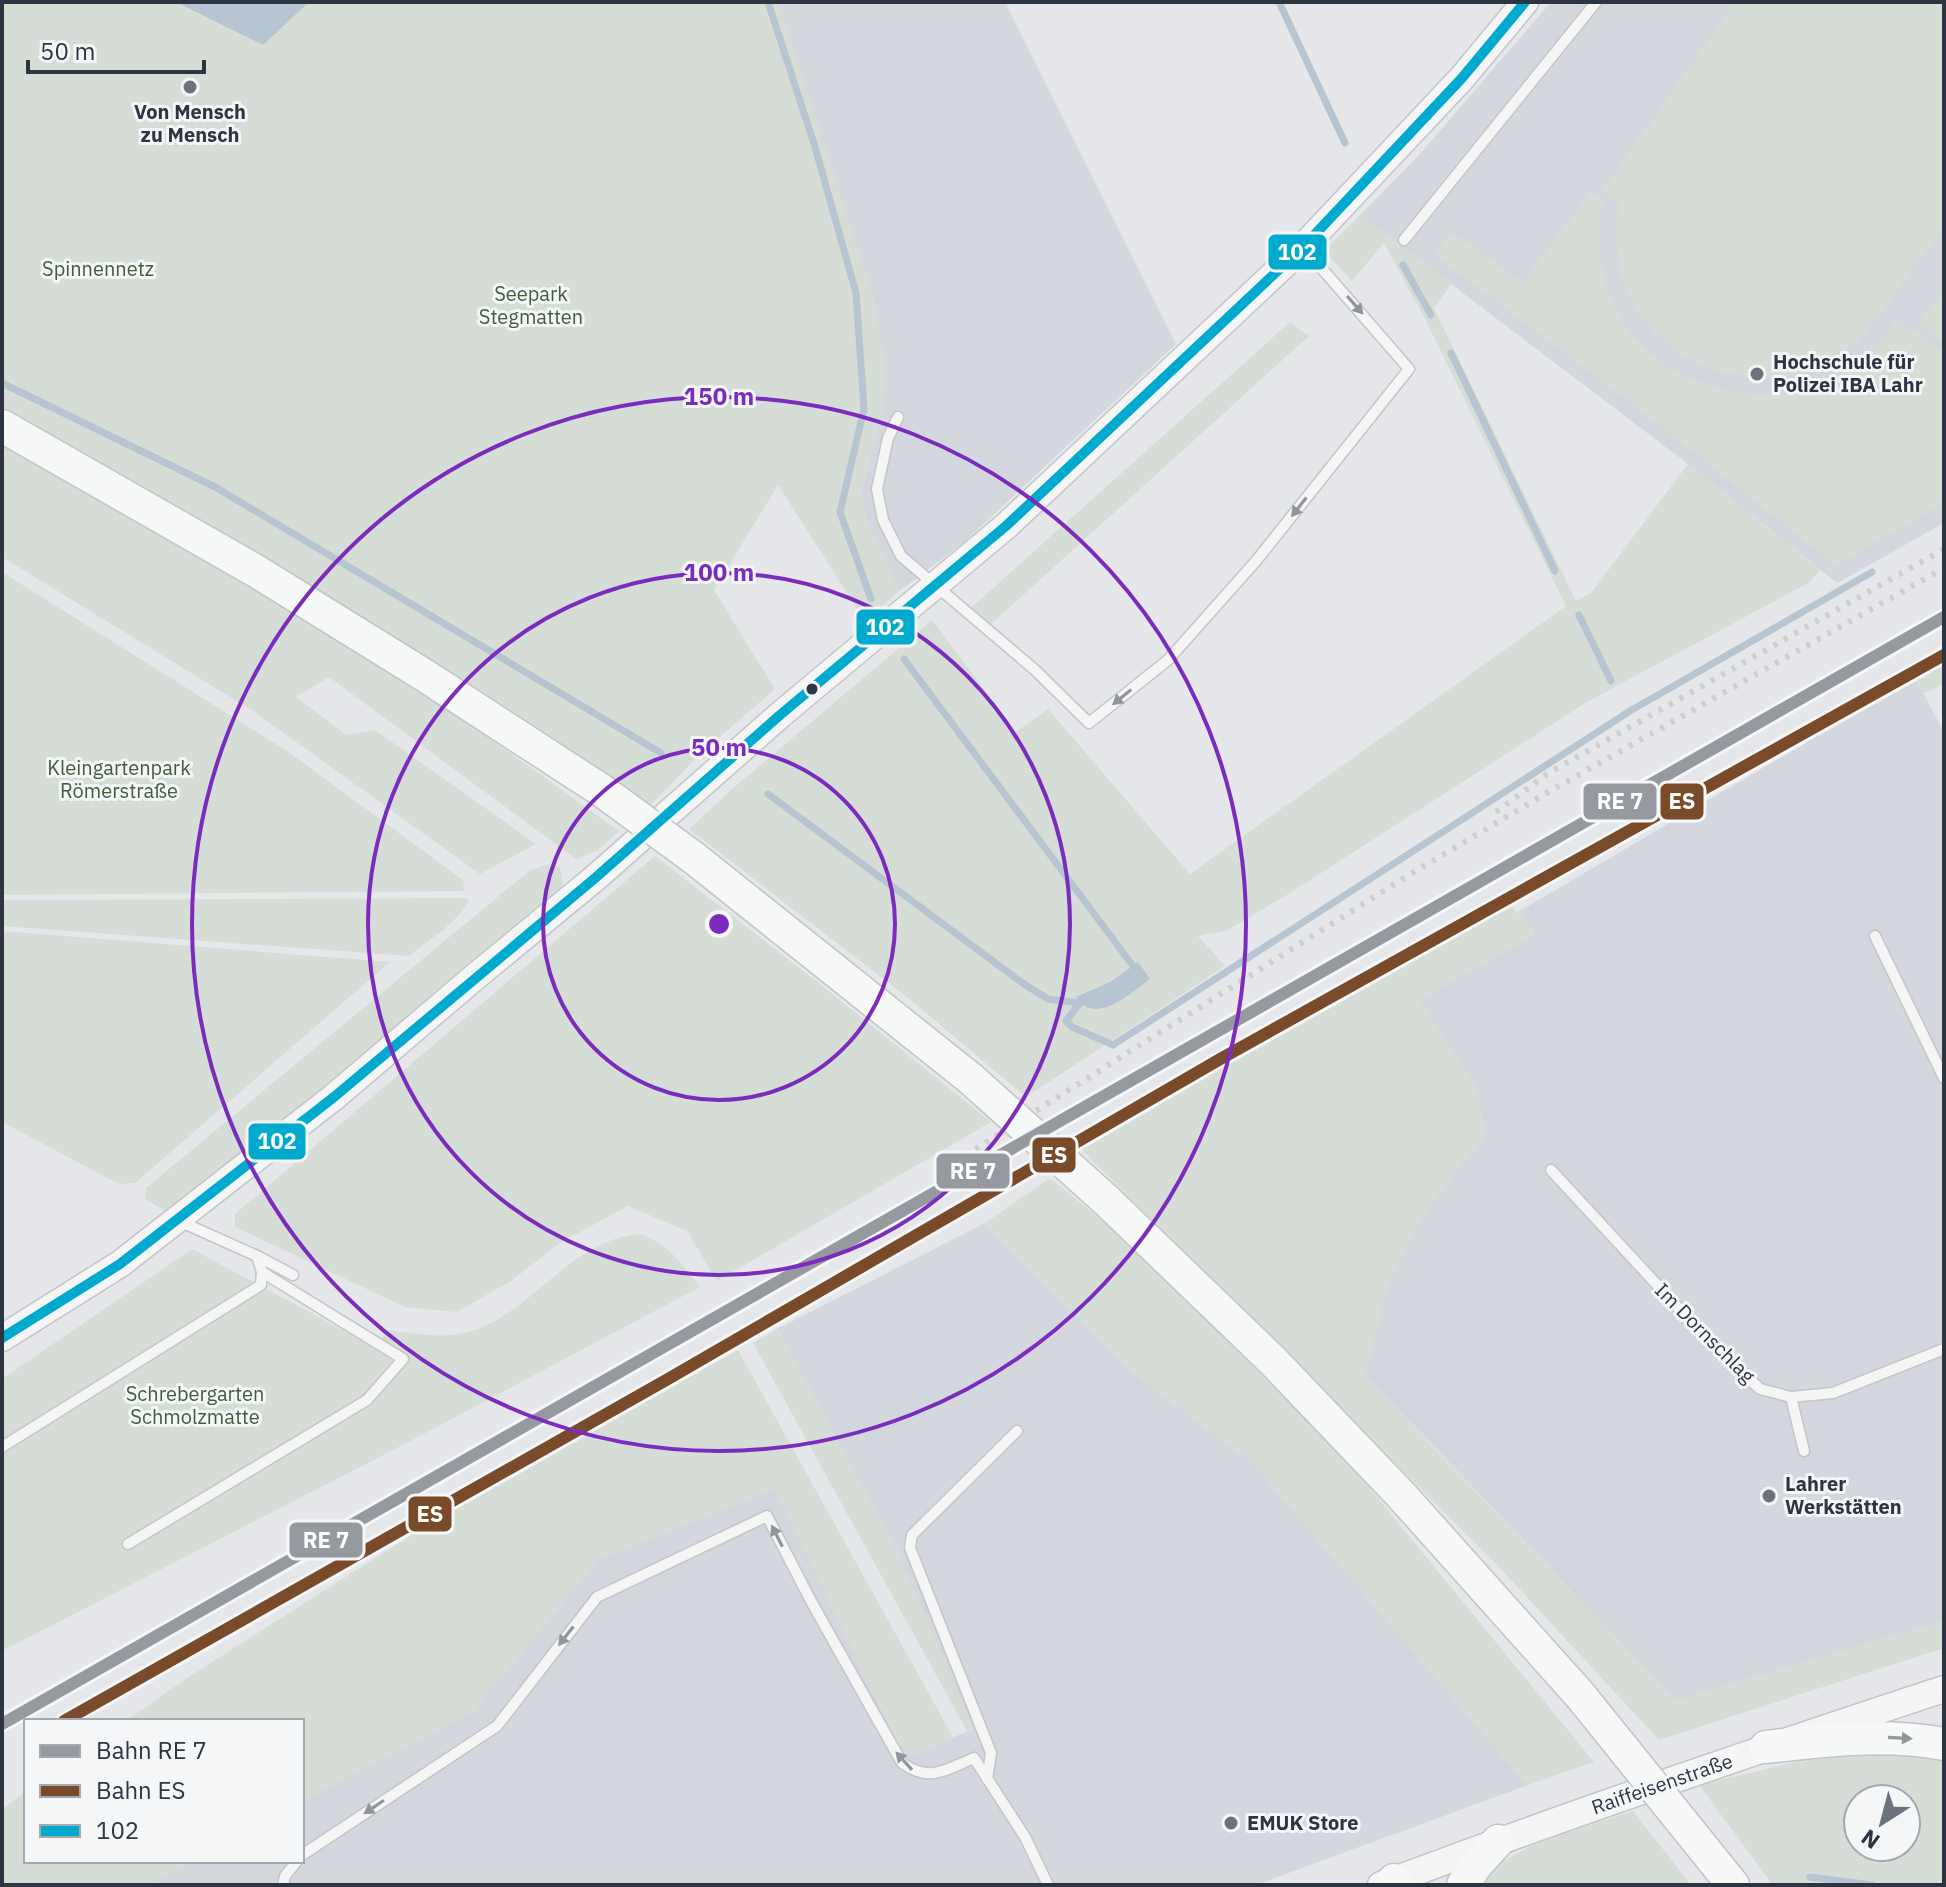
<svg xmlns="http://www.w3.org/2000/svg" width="1946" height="1887" font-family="'IBM Plex Sans',sans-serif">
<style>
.built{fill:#d4d7dd}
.green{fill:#d6ddd6;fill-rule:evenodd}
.water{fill:#b7c4d2}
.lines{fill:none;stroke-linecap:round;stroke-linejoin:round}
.stream{stroke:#b7c4d2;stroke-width:7}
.service-casing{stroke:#c3c5c8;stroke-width:13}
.tertiary-casing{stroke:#c3c5c8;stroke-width:29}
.primary-casing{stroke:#c2c4c7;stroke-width:35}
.service{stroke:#f5f5f6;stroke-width:10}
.tertiary{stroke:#f5f5f6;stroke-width:26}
.primary{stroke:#f7f8f8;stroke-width:32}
.rail{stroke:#cecfd1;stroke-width:6;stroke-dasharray:4 8;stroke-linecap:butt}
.primary-bridge-casing{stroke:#c2c4c7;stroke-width:35;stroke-linecap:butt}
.primary-bridge{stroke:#f7f8f8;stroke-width:32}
.bus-1-casing{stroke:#f4f6f8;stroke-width:16}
.bus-1{stroke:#00a9ce;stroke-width:10}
.rail-1-casing{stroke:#f4f6f8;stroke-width:18}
.rail-2-casing{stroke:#f4f6f8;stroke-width:18}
.rail-1{stroke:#969aa0;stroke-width:12}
.rail-2{stroke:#7a4b2a;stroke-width:12}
.oneway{fill:#91959c}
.oneway2{fill:#92969d}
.ring{fill:none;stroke:#7b2cbf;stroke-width:4}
.poi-dot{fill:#6d737d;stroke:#f4f6f8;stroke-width:3}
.bus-dot{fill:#2d3542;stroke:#f4f6f8;stroke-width:3}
.labels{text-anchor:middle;stroke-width:6;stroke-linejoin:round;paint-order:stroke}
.poi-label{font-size:20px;font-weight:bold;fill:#2d3542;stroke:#f4f6f8;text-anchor:start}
.park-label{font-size:20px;fill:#425d3c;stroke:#f4f6f8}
.street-label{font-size:20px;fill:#2d3542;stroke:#f4f6f8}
.centre{fill:#7b2cbf;stroke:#f4f6f8;stroke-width:4}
.ring-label{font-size:24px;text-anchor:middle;font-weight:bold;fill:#7b2cbf;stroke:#f4f6f8;stroke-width:6;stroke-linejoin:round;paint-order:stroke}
.line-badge{stroke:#f4f6f8;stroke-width:3}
.badge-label{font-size:22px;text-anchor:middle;font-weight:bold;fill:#fff}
</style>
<rect width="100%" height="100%" fill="#e5e7ea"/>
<g class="built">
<path d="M779,2H1005L1176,344L962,544L898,592L866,518L861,494L883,402Z"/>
<path d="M1551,2H1944V523L1837,583L1688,464L1360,215L1420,154Z"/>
<path d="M1916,678L1944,733V1621L1675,1701L1426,1438L1148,1152L1535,934L1518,912Z"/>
<path d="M985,1223L1142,1380L1254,1464L1528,1785L1256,1885H149L191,1861H302V1801L473,1711L597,1560L775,1488L898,1742L914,1754L973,1729L895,1548L777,1329Z"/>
</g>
<g class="green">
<path d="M2,2H779L873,294L884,354L883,402L861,494L866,518L898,592L865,621L778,485L714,590L775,689L700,754L650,806L414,651L149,491L2,412Z"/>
<path d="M1736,2H1944C1944,61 1944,120 1944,179C1944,192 1946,215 1943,227C1938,239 1926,251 1918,262C1891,298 1867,344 1824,364C1749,400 1651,362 1624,282C1615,255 1616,231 1618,203L1602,191Z"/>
<path d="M1590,192L1602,201C1588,295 1633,371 1729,390C1753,395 1784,397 1808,388C1847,374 1873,351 1898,319L1944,352V503L1836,565L1634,405L1435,255L1453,232L1523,283Z"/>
<path d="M1360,215L1452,283L1434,308L1576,601L1591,593L1688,464L1820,570L1810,582L1587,702L1290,893L1226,931L1198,936L1225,966L1026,1097L908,998L689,829L731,790L932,620L1016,732L1048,709L1190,874L1566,606L1425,319L1384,243L1352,281L1324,251ZM1138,962L1149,979L1076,997L1110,982Z"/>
<path d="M1944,289V344L1918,325Z"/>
<path d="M1290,322L1309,336L988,627L972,607Z"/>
<path d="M2,444C148,523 294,604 431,697C495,741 557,787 619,831L598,850L576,859L329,677L296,697L346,735L375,730L536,844L480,874L253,711L2,557Z"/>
<path d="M2,572L287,751L463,880L465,891L2,895Z"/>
<path d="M1944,651V684L1924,693L1912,668Z"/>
<path d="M655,856L825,988L991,1122L717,1281L687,1231L628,1206L560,1243L511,1281L457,1312L405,1307L235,1227V1214Z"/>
<path d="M548,864L560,867L563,887L327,1089L168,1213L145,1199L146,1188L529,871Z"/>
<path d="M463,898L469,900C458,923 428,940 409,956L2,926V900Z"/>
<path d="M1506,900L1536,933L1419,999L1479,1092L1485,1137C1447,1181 1408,1230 1389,1286C1378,1314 1373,1346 1365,1375L1675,1701L1944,1621V1648L1659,1740L1501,1569L1081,1149Z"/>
<path d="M2,932V931L390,962L135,1183L119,1184L2,1122Z"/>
<path d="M1050,1178L1141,1252L1355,1470L1594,1762L1528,1785L1254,1464L1142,1380L985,1223Z"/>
<path d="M641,1234C670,1245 681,1264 700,1287L399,1447L2,1651V1379L192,1249L378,1349L386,1330C415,1333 444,1340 472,1331C533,1312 572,1238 641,1234Z"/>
<path d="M777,1329L895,1548L973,1728L967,1731L753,1343Z"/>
<path d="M738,1350L953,1737L914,1754L898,1742L775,1488L597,1560L473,1711L302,1801V1721H126L187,1678L446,1513Z"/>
<path d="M1863,1753L1944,1758V1885H1773L1699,1785L1791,1763ZM1858,1799H1906V1847H1858Z"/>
<path d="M26,1791V1861H191L149,1885H2V1809Z"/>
<path d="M1633,1811L1691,1885H1477C1508,1844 1585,1828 1633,1811Z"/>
</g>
<g class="water">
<path d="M176,2H309L263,45Z"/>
<path d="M1138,962L1150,979C1131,993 1095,1027 1076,997L1110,982Z"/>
</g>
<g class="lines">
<g class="stream">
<path d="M768,2L815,147L856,293L864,409L840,512L871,599"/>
<path d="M1279,2L1345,143"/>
<path d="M1403,265L1431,315"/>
<path d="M1451,353L1555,571"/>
<path d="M2,383L215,487L661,753"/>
<path d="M1579,615L1611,681"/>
<path d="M904,659L1133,966"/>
<path d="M768,794L1024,984L1048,999L1080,1003L1066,1021L1072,1027L1113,1045L1630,711L1872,572"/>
<path d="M1810,1877L1872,1885"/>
</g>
<defs>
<g id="service">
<path d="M1404,240L1596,2"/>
<path d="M898,417L888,438L877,489L883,520L901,556L1035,670L1089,723L1168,660L1256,561L1409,369L1304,248"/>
<path d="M1875,936L1944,1078"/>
<path d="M1551,1170L1709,1341L1760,1389L1791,1397L1833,1393L1944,1349"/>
<path d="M179,1221L257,1256L293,1275"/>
<path d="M1791,1397L1804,1451"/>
<path d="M2,1447L261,1285L262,1272"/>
<path d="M128,1544L367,1400L403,1359L262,1272L257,1256"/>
<path d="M987,1779L991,1753L910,1548L912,1535L1017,1431"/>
<path d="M302,1855L497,1726L597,1597L767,1516L812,1603L902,1763C930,1783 945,1770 974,1758L1025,1837L1048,1885"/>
<path d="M283,1885L285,1876L297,1861"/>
</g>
<g id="tertiary">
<path d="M2,1338L120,1264L334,1097L476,976L594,879L780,715L1006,526L1303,247L1462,78L1525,2"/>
<path d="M1381,1885C1567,1815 1755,1751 1944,1689"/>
</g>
<g id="primary">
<path d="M2,426L256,571L424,675L601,790"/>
<path d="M694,858L971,1079"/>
<path d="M1106,1200L1273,1361L1402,1496L1580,1695"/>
<path d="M1766,1747C1827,1740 1883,1733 1944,1744"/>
<path d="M1712,1859L1733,1885"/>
<path d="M1394,1880L1397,1885"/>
<path d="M1463,1885L1476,1865L1498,1841"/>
</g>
</defs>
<use href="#service" class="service-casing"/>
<use href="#tertiary" class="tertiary-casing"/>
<use href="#primary" class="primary-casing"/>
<use href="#service" class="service"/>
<use href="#tertiary" class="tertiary"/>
<use href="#primary" class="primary"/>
<g class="rail">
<path d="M1496,812L1547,774L1944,549"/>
<path d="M955,1162L1409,875L1550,791L1944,568"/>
</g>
<defs>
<g id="primary-bridge">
<path d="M601,790L694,858"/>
<path d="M971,1079L1106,1200"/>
<path d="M1580,1695L1712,1859"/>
</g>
</defs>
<use href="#primary-bridge" class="primary-bridge-casing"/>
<use href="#primary-bridge" class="primary-bridge"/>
<defs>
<path id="bus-1" d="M2,1338L120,1264L334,1097L594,879L780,715L1006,526L1303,247L1462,78L1525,2"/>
</defs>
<use href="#bus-1" class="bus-1-casing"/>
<use href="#bus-1" class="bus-1"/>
<defs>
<path id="rail-1" d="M2,1724C651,1357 1296,985 1944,617"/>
<path id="rail-2" d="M64,1721L668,1379L1222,1058L1944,655"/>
</defs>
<use href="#rail-1" class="rail-1-casing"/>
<use href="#rail-2" class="rail-2-casing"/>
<use href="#rail-1" class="rail-1"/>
<use href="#rail-2" class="rail-2"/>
</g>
<defs><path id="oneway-solid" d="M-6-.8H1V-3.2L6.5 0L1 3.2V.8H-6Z" transform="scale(2)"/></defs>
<g class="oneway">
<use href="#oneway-solid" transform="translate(1355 305) rotate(49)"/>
<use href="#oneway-solid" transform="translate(1299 507) rotate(128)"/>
<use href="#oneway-solid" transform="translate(1122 697) rotate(141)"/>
<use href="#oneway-solid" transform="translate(777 1536) rotate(-117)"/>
<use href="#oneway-solid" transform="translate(566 1636) rotate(128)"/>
<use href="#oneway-solid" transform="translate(904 1761) rotate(-132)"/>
<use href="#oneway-solid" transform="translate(374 1807) rotate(146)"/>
</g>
<use class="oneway2" href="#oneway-solid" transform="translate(1900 1738) rotate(3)"/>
<g class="ring">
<circle cx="719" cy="924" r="176"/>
<circle cx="719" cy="924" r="351"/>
<circle cx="719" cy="924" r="527"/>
</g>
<g class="poi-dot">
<circle cx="190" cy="87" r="8"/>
<circle cx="1757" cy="374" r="8"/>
<circle cx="1769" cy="1496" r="8"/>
<circle cx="1231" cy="1823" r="8"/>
</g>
<circle class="bus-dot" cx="812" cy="689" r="7"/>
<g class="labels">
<g class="poi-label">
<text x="190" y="119" text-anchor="middle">Von Mensch<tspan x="190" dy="23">zu Mensch</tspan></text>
<text x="1773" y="369">Hochschule für<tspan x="1773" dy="23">Polizei IBA Lahr</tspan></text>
<text x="1785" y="1491">Lahrer<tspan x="1785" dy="23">Werkstätten</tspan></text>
<text x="1247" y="1830">EMUK Store</text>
</g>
<g class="park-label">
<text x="98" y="276">Spinnennetz</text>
<text x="531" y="301">Seepark<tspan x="531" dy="23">Stegmatten</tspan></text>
<text x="119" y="775">Kleingartenpark<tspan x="119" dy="23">Römerstraße</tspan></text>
<text x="195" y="1401">Schrebergarten<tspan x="195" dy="23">Schmolzmatte</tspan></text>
</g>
<g class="street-label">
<text transform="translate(1705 1333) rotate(45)" y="7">Im Dornschlag</text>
<text transform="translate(1662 1784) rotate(-19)" y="7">Raiffeisenstraße</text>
</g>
</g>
<circle cx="719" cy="924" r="12" class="centre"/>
<g class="ring-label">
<text x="719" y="405">150 m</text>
<text x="719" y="581">100 m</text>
<text x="719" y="756">50 m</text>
</g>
<g class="line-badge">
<rect x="1267" y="233" width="61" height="38" rx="8" fill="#00a9ce"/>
<rect x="855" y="608" width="61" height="38" rx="8" fill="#00a9ce"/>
<rect x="1659" y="782" width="46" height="39" rx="8" fill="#7a4b2a"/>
<rect x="1582" y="782" width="76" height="39" rx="8" fill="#969aa0"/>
<rect x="247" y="1122" width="60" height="39" rx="8" fill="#00a9ce"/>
<rect x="1031" y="1136" width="46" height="38" rx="8" fill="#7a4b2a"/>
<rect x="935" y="1152" width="76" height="38" rx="8" fill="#969aa0"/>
<rect x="407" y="1495" width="46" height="38" rx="8" fill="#7a4b2a"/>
<rect x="288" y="1521" width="76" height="38" rx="8" fill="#969aa0"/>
</g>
<g class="badge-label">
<text x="1297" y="260">102</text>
<text x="885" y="635">102</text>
<text x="1682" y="809">ES</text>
<text x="1620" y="809">RE 7</text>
<text x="277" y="1149">102</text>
<text x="1054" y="1163">ES</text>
<text x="973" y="1179">RE 7</text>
<text x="430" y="1522">ES</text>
<text x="326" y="1548">RE 7</text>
</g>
<rect width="1946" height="1887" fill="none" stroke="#2d3542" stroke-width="8"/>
<rect x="24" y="1719" width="280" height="144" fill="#f4f6f8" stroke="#a4a9af" stroke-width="2"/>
<rect x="40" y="1745" width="40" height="12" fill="#969aa0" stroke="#a4a9af" stroke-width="2"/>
<text x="96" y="1759" font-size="24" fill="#2d3542">Bahn RE 7</text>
<rect x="40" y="1785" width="40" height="12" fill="#7a4b2a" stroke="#a4a9af" stroke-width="2"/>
<text x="96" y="1799" font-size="24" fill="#2d3542">Bahn ES</text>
<rect x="40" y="1825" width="40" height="12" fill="#00a9ce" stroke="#a4a9af" stroke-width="2"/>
<text x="96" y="1839" font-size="24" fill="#2d3542">102</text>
<g transform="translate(1882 1823) rotate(216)"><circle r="38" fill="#f4f6f8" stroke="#a4a9af" stroke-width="2"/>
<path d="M0-6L14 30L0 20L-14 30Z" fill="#6d737d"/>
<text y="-12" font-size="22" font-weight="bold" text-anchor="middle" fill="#2d3542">N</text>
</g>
<path d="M28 60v12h176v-12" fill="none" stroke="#2d3542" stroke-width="4"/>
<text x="40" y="60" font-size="24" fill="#2d3542" stroke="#f4f6f8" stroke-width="6" paint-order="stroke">50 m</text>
</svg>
